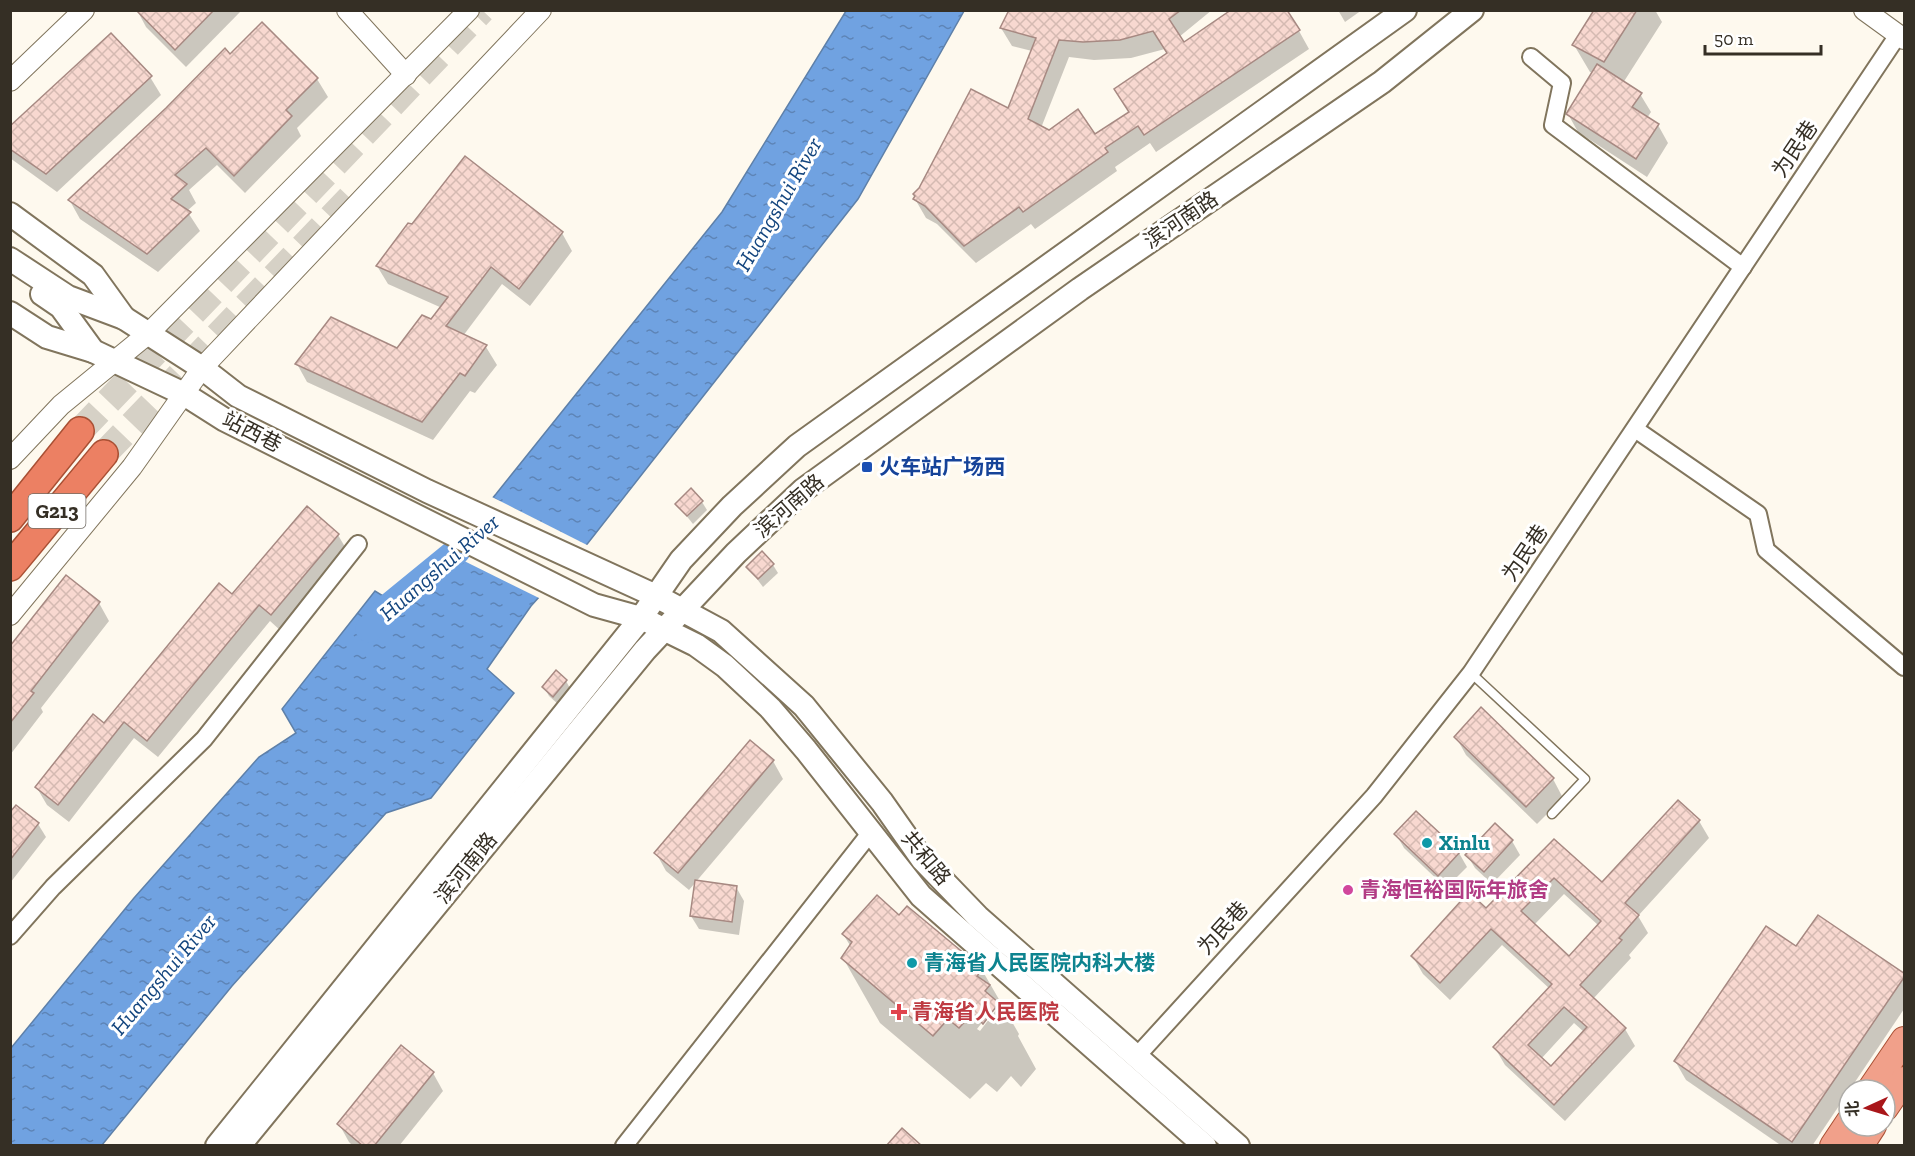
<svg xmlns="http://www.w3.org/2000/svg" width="1915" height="1156" font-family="'Zilla Slab','Noto Sans SC',serif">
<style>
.water{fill:url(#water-ripples);stroke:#5e80a9;stroke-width:1.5}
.pier{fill:#fef9ee}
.shadow{fill:#0003;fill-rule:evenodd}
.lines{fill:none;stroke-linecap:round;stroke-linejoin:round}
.river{stroke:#70a2e1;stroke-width:27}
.building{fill:url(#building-cross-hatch);stroke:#a78982;stroke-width:1.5;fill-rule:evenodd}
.trunk-tunnel{stroke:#d6d1c6;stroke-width:27;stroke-dasharray:27 14;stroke-linecap:butt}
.service-casing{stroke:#81755d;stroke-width:11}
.minor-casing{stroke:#81755d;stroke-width:20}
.tertiary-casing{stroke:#81755d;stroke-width:22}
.secondary-casing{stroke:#81755d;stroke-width:26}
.primary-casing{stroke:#a95034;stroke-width:28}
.trunk-casing{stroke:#a95034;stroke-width:30}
.service{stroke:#fff;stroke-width:8}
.minor{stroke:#fff;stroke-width:16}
.tertiary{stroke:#fff;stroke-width:20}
.secondary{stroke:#fff;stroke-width:22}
.primary{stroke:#f1a08a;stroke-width:26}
.trunk{stroke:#ec8063;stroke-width:27}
.transit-dot{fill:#1a4fb4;stroke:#fff;stroke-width:2}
.culture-dot{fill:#0f9aa8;stroke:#fff;stroke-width:2}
.hotel-dot{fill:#d1479c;stroke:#fff;stroke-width:2}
.health-dot{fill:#e0444e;stroke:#fff;stroke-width:2}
.labels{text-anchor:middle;stroke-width:6;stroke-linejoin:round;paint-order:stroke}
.shield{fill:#fff;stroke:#726d66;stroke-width:1.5}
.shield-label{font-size:20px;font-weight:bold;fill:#352f25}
.street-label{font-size:21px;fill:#352f25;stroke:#fff}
.transit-label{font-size:21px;font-weight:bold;fill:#164399;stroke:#fff;text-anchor:start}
.culture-label{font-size:21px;font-weight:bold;fill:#0d838f;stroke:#fff;text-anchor:start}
.hotel-label{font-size:21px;font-weight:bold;fill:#b23c85;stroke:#fff;text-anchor:start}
.health-label{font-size:21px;font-weight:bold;fill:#be3a42;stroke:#fff;text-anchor:start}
.water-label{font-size:22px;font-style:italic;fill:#13457e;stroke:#fff}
</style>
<defs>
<pattern id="water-ripples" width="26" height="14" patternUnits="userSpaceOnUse" patternTransform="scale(1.5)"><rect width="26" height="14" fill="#70a2e1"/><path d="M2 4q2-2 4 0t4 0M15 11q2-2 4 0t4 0" fill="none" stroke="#5d84b6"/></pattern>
<pattern id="building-cross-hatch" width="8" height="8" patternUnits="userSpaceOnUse" patternTransform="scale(1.5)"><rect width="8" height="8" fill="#f8d8d0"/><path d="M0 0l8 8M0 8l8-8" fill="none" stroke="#d5bab2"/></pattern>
</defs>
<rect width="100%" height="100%" fill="#fef9ee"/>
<path class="water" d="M846,11H964L858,199L588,543L531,606L487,669L514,693L431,798L386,813L232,986L102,1145L11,1146V1048L134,898L259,757L296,733L282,709L375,591L401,607L496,494L722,212Z"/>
<path class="pier" d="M490,496L589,546L541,599L444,551Z"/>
<g class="shadow">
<path d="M137,10H242L186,67L146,27Z"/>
<path d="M1011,10H1212L1179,37L1184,44L1299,31L1309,49L1156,152L1150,143L1115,167L1117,171L1035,229L1031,224L976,263L937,224L926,218L915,199L1009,111L1032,51L1012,46L1001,28ZM1165,49L1168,54L1130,113L1095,136L1049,132L1041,128L1069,57L1094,60L1131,58Z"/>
<path d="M1338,10H1362L1345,22Z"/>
<path d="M1596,10H1655L1662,22L1623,83L1640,94L1651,112L1647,118L1658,125L1668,143L1647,177L1578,132L1568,114L1593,73L1590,72L1574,45Z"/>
<path d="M230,56L317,79L328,97L297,128L301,136L245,193L217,165L189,190L196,203L187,211L200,231L158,272L80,219L70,201Z"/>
<path d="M150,77L161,95L57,192L10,158V128Z"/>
<path d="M562,233L572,251L530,306L502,284L463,336L486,347L497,365L475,393L470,391L433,440L307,382L297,364L398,349L432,321L442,308L388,284L377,266Z"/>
<path d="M702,502L707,510L693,524L677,504Z"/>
<path d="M338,535L348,552L281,631L270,621L158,757L134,738L69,822L47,805L37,788L104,725L233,596Z"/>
<path d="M773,565L778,573L763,587L748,567Z"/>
<path d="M99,603L109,621L41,708L43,712L10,755V673Z"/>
<path d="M566,681L571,690L558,704L549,696L544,687Z"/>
<path d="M1456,737L1553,779L1563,798L1537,824L1466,755Z"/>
<path d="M773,761L783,779L689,890L666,871L656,853Z"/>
<path d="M1416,813L1459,853L1467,867L1446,888L1404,848L1396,834Z"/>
<path d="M10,815L38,824L46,837L10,883Z"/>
<path d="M1699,821L1709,838L1638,916L1648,933L1629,955L1631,958L1593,999L1625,1029L1635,1046L1565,1121L1505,1065L1495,1048L1550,989L1502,945L1450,1000L1423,974L1413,957L1486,910L1554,841L1602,884ZM1564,894L1598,925L1569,958L1534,925ZM1574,1023L1584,1032L1551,1068L1541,1059Z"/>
<path d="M1495,825L1512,841L1520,855L1492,884L1475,868L1467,855Z"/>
<path d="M736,887L744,901L739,935L699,929L691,916Z"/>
<path d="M899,918L982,970L1019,1034L1018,1036L1036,1069L1021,1087L1011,1076L997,1092L986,1083L970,1099L880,1023L843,958L851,947L843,934ZM992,1010H996L980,1031L977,1029Z"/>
<path d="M1796,949L1904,976V1009L1812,1146H1782L1686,1080L1675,1061Z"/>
<path d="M433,1073L443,1091L399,1146H353L349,1142L339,1124Z"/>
</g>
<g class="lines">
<path class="river" d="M369,629L386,609L457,551"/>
</g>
<g class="building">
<path d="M136,10H214L175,50Z"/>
<path d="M1009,10H1181L1169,19L1184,42L1231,10H1287L1300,30L1144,135L1138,126L1105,148L1108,152L1023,212L1019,207L964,246L925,206L913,199L915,196L913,194L919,188L971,89L1008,108L1036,38L1000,28ZM1153,31L1167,53L1114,89L1129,112L1095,134L1078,109L1049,130L1028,119L1059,40L1083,42L1120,40Z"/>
<path d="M1594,10H1637L1604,62L1572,45Z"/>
<path d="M262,22L318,78L286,110L292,116L234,176L206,148L175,175L187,184L171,199L191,212L147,254L68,200L166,108L225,48L230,54Z"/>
<path d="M111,33L152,76L46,174L10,149V126Z"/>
<path d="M1597,64L1642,93L1632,107L1659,124L1636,159L1566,114Z"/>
<path d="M465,156L563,232L519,289L491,267L446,326L487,345L465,376L460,373L422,422L295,364L331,317L397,348L422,315L431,319L448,297L376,266L408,223L412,224Z"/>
<path d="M691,488L703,501L687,516L675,504Z"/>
<path d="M307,506L339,534L271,615L259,605L147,741L124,722L58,805L35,787L93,714L104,723L219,583L232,594Z"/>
<path d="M762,551L774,564L758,579L746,567Z"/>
<path d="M66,575L100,602L31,691L34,693L10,723V646Z"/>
<path d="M556,670L567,680L553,697L542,687Z"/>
<path d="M1481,707L1554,778L1526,807L1454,737Z"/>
<path d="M750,740L774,760L678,873L654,853Z"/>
<path d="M1678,800L1700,820L1625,903L1639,915L1619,938L1622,940L1580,985L1626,1028L1554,1105L1493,1047L1552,984L1491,929L1440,983L1411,956L1469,892L1486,908L1554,839L1602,882ZM1554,878L1601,921L1569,956L1521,911ZM1564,1007L1587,1027L1551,1066L1528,1045Z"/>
<path d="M16,805L39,823L10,860V812Z"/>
<path d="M1416,811L1460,852L1438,876L1394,834Z"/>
<path d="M1495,823L1513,840L1484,872L1465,855Z"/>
<path d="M695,880L737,886L732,922L690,916Z"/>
<path d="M877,895L899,915L907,906L983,969L977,976L990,985L985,991L999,1003L983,1024L973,1013L959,1028L948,1019L933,1036L841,958L852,942L842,934Z"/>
<path d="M1818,915L1905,974V976L1792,1142L1674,1061L1766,926L1796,946Z"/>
<path d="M401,1045L434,1072L374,1146H363L337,1124Z"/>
<path d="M902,1128L922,1146H886Z"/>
</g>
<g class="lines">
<g class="trunk-tunnel">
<path d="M80,431L482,10"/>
<path d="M104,454L350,198"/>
</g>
<defs>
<path id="service" d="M1471,673L1585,779L1552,814"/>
<g id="minor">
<path d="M1531,57L1562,83L1553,125L1743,267"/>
<path d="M1635,429L1758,514L1766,550L1904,667"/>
<path d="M10,936L53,887L204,739L358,544"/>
<path d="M1137,1056L1374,796L1471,673L1898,35"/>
<path d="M624,1146L871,832"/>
</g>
<g id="tertiary">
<path d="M347,10L406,75"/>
<path d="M1864,10L1904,39"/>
<path d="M10,81L84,10"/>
<path d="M10,459L61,405L149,333L469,10"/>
<path d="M10,615L132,467L202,368L541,10"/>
</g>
<g id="secondary">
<path d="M10,214L93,275L124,318"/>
<path d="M10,259L68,297L124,318L202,368L238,396L427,491L656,596L721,631L804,706L882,802L922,859L978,917L1238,1146"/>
<path d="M42,294L61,307L93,351L184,394L225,420L594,605L641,618L696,645L725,666L770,708L806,750L921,896L1205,1146"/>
<path d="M10,313L47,337L93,351"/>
<path d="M217,1146L641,618L681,560L732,506L797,446L1405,10"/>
<path d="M239,1146L645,650L736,553L803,490L1080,289L1382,82L1472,10"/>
</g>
<g id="primary">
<path d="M1870,1090L1904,1040"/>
<path d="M1885,1108L1904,1080"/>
<path d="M1833,1146L1849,1122"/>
<path d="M1860,1146L1873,1126"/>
</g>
<g id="trunk">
<path d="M10,518L80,431"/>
<path d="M10,567L104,454"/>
</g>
</defs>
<use href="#service" class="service-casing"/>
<use href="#minor" class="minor-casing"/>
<use href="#tertiary" class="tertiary-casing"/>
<use href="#secondary" class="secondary-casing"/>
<use href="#primary" class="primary-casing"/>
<use href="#trunk" class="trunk-casing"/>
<use href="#service" class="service"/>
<use href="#minor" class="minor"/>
<use href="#tertiary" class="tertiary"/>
<use href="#secondary" class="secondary"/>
<use href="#primary" class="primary"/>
<use href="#trunk" class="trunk"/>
</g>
<rect class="transit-dot" x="861" y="461" width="12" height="12" rx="3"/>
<g class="culture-dot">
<circle cx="1427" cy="843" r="6"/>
<circle cx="912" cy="963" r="6"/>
</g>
<circle class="hotel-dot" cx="1348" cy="890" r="6"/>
<path class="health-dot" d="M896 1003h6v6h6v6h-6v6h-6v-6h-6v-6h6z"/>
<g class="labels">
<rect class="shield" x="28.5" y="494" width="57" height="34" rx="4.5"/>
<g class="shield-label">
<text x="57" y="518">G213</text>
</g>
<g class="street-label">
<text transform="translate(1795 149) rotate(-56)" y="7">为民巷</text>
<text transform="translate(1181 220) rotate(-34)" y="7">滨河南路</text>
<text transform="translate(252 432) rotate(27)" y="7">站西巷</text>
<text transform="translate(789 506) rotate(-41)" y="7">滨河南路</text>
<text transform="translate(1525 553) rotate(-56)" y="7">为民巷</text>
<text transform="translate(926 858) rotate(50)" y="7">共和路</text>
<text transform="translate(466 868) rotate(-51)" y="7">滨河南路</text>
<text transform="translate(1223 928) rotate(-48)" y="7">为民巷</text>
</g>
<g class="transit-label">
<text x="879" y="474">火车站广场西</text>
</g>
<g class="culture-label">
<text x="1439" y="850">Xinlu</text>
<text x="924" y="970">青海省人民医院内科大楼</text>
</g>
<g class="hotel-label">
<text x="1360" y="897">青海恒裕国际年旅舍</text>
</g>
<g class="health-label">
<text x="912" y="1019">青海省人民医院</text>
</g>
<g class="water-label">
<text transform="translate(778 204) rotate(-60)" y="8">Huangshui River</text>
<text transform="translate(439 567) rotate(-41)" y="8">Huangshui River</text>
<text transform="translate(163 974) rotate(-50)" y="8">Huangshui River</text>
</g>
</g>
<rect width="1915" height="1156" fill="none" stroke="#352f25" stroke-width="24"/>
<g transform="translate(1867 1108) rotate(266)"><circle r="28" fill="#ffffff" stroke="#aeaca8" stroke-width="1.5"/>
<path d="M0-4.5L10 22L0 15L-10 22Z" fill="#a9161a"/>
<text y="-9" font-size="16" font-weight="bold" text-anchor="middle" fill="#352f25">北</text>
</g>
<path d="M1705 45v9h116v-9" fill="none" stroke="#352f25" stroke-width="3"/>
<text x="1714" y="45" font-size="18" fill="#352f25" stroke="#ffffff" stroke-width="4.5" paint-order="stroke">50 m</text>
</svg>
